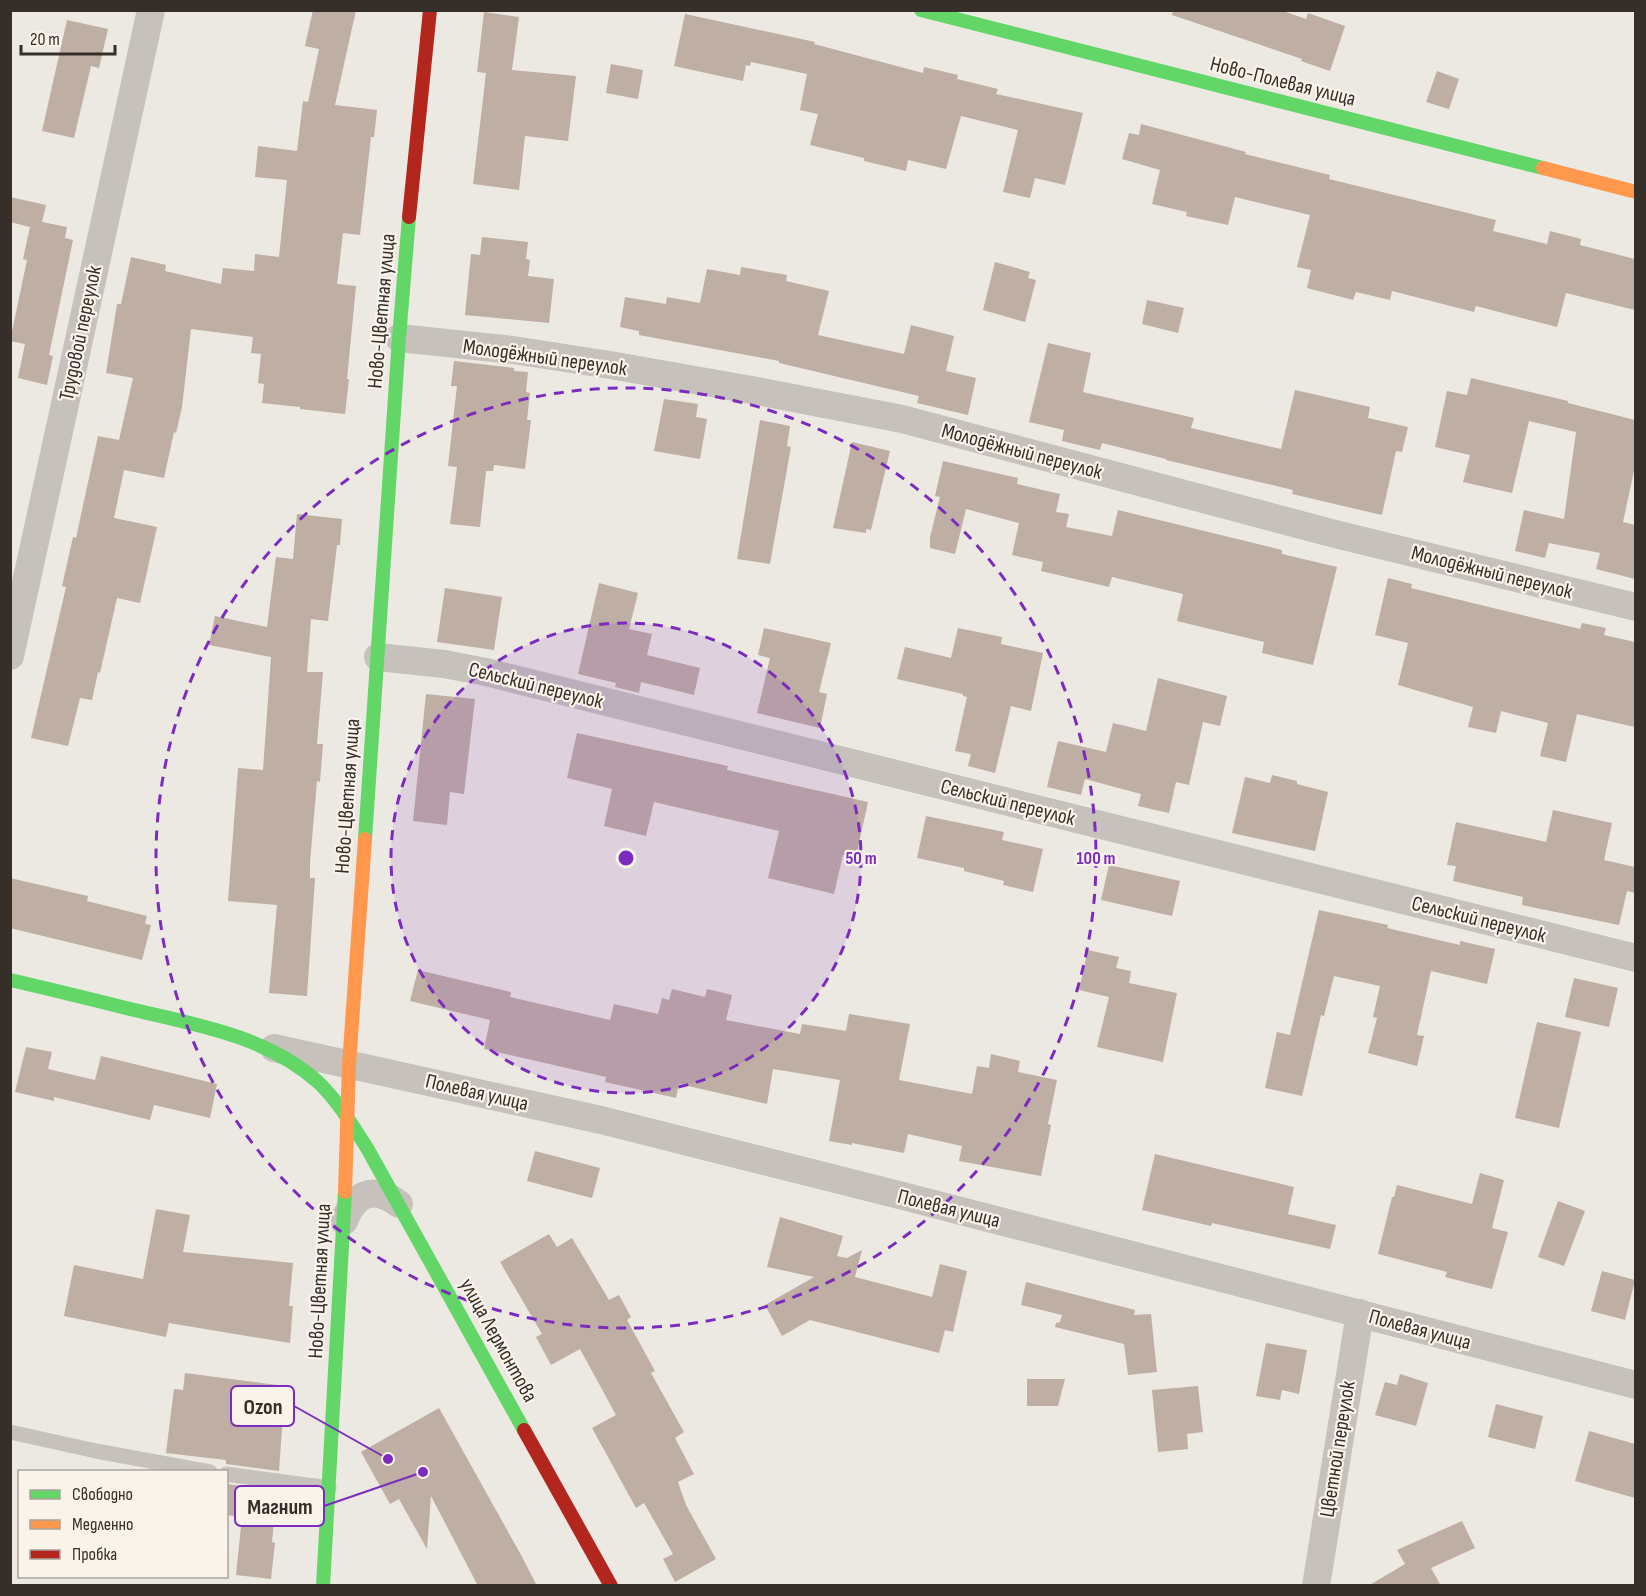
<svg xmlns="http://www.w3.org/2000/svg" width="1646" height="1596" font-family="'Sofia Sans Condensed',sans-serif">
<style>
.building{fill:#bfaea4}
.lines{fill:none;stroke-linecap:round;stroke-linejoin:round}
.lane{stroke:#c6c1bb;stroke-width:15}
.street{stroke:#c6c1bb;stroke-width:28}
.fast{stroke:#63d668;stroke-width:14}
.slow{stroke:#ff974d;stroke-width:14}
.jam{stroke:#b3261e;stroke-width:14}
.ring{fill:none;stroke:#7b2cbf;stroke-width:3;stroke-dasharray:10 8}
.labels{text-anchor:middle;stroke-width:4.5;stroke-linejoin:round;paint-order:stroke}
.street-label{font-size:21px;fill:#362e29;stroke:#f9f3ea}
.centre{fill:#7b2cbf;stroke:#f9f3ea;stroke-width:3}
.ring-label{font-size:18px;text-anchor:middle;font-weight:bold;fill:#7b2cbf;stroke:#f9f3ea;stroke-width:4.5;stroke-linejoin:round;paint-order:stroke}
.leader{fill:none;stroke:#7b2cbf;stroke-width:2}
.callout-dot{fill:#7b2cbf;stroke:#f9f3ea;stroke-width:2}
.callout{fill:#f9f3ea;stroke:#7b2cbf;stroke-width:2}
.callout-label{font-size:22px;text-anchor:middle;font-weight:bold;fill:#362e29}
</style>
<rect width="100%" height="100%" fill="#ece8e2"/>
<g class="building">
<path d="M313,10H356L335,105L377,110L374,137H371L360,235L343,233L337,284L356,286L347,379H349L345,414L300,409V407L262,403L264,384L258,383L261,354L251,353L253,337L191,329L182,407L176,433L174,432L164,478L124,470L114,518L157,527L140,603L117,598L100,673L98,672L92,700L80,698L68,746L31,738L66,587L62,586L73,537L76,538L98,436L119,440L133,378L106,373L117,304H121L131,257L166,265L165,271L221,284L223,268L254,271L255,254L279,257L287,180L255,177L258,146L297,151L303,101L308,102L319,49L305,46Z"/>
<path d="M1173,10H1280L1306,19L1308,13L1345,26L1330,71L1301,61L1302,59L1172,15Z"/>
<path d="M484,12L519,17L512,70L576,76L568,141L525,136L519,190L473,184L486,73L477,72Z"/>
<path d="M685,14L815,42L814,44L923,73L924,67L958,75L957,79L998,89L996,94L1083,113L1065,185L1035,178L1030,198L1003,192L1018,130L961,116L946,169L908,160L906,171L864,161V158L810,145L818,114L800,110L807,74L751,62L750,66L746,65L743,81L674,66Z"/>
<path d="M67,20L108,29L99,68L91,66L74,138L42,131Z"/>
<path d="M611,64L643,70L638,99L606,93Z"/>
<path d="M1437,71L1459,79L1449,109L1426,102Z"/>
<path d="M1141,124L1246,152L1245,154L1330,175L1329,179L1496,220L1493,231L1547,244L1550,231L1581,239L1580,245L1635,259V310L1566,293L1557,327L1476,306L1474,312L1392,291L1390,300L1356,292L1353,300L1307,288L1311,270L1297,267L1310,215L1235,197L1228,225L1186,216L1187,212L1152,204L1160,170L1122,159L1129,133L1139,135Z"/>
<path d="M10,197L46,205L42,222L67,227L65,238L73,240L49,355L53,356L47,385L18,378L25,344L10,341L27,260L23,259L30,227L10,222Z"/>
<path d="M482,237L528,242L526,259L530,260L528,276L554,279L549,323L465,315L471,254L480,255Z"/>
<path d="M995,262L1030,272L1028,278L1036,280L1025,322L983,310Z"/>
<path d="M741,267L787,275L786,281L829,291L818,335L904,354L911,325L954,336L946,371L976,378L968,415L917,403L919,396L779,363V361L639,335V331L620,327L625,297L666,304L667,297L700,303L707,269L740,275Z"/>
<path d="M1147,300L1184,308L1178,333L1142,324Z"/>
<path d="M1048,343L1091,353L1083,392L1194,418L1191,428L1281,449L1295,390L1370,407L1368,418L1408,427L1402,452L1396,451L1382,515L1292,494L1293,490L1166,460V459L1102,443L1100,450L1062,441L1064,430L1029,422Z"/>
<path d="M454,361L514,368V371L528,372L526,392L530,393L527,420H531L525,469L494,465L493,471H486L480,527L450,524L457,467L448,466L457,386H451Z"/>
<path d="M1471,378L1568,401V403L1635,420V466L1623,522L1635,525V579L1596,569L1600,553L1549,543L1545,558L1515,551L1524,510L1564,519L1576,432L1529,421L1512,493L1463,482L1470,455L1435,447L1447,391L1467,395Z"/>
<path d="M664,399L698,404L696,417L707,419L700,459L654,451Z"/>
<path d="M760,420L790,426L787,446L791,447L770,564L737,559Z"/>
<path d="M852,442L890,451L871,530L866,529V533L833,528Z"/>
<path d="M943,461L1018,478L1017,484L1060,494L1056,512L1069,514L1066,527L1112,536L1118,510L1282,550V554L1337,567L1313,665L1262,653L1264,642L1177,621L1183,594L1112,577L1109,587L1041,571L1043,562L1012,555L1019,523L966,509L955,554L930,548V537L940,497L935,496Z"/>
<path d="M297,514L342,519L340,545H337L328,621L311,619L307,672H323L317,744H323L320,782L317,781L310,862V878H315L307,996L269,993L277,905L228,901L238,768L263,770L271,657L209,645L215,616L267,627L276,557L293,559Z"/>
<path d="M1388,578L1412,584L1411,588L1580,629L1582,623L1606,628L1604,635L1635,642V727L1577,714L1566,762L1540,756L1548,723L1501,711L1496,733L1468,727L1473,707L1398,685L1408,643L1375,635Z"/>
<path d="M599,583L638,593L629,629L652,634L647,655L700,668L694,695L641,682L639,693L615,687L616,683L578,674Z"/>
<path d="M445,588L502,597L494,650L437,642Z"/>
<path d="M764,628L831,643L819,692L827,694L820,728L757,713L770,658L758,655Z"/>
<path d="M958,628L1002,637L1001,644L1043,653L1031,711L1011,706L995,773L968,766L971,754L955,751L967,697L963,696V694L897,679L905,647L951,658Z"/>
<path d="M1158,678L1227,696L1220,726L1203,722L1189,785L1176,782L1169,813L1138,806L1141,794L1085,779L1081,795L1047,787L1058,741L1106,752L1113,723L1146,731Z"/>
<path d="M426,694L475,699L464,794L450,792L447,825L413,821Z"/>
<path d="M577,733L728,766L727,770L868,802L857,852L850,850L848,856L843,855L834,894L768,878L779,831L654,802L646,836L604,826L612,789L567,778Z"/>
<path d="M1272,775L1297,781V784L1328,792L1315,851L1232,833L1245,777L1270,783Z"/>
<path d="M1553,810L1612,823L1604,860L1635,867V893L1627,891L1619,925L1522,905L1523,897L1453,881L1456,866L1447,865L1456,822L1546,842Z"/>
<path d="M926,816L1004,832L1002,840L1043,849L1033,892L1003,885L1004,881L964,871V868L917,858Z"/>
<path d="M1109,865L1180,881L1172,916L1101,900Z"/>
<path d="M10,878L88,896L87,901L147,916L145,924L151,925L142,960L10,928Z"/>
<path d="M1319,910L1388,925L1387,928L1460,945V941L1495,949L1487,984L1431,971L1417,1035L1424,1036L1417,1066L1368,1053L1377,1018L1373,1017L1380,986L1334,976L1324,1016L1321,1015L1302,1096L1265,1088L1277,1032L1290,1035Z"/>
<path d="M1088,950L1119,957L1116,968L1131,971L1129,983L1177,993L1163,1062L1097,1047L1109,997L1079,990Z"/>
<path d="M418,970L511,992L510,997L610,1020L614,1004L658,1014L662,998L669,1000L672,989L705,997L707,989L732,995L726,1020L800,1034L802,1024L846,1031L849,1014L910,1024L899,1080L972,1094L977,1066L989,1068L991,1054L1020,1061L1018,1072L1057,1080L1048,1124L1051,1125L1041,1176L959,1161L962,1146L908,1134L904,1153L852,1143V1145L829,1141L840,1080L773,1069L767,1104L679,1084L676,1098L605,1082L606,1077L484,1049L490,1020L410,1001Z"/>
<path d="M1574,978L1618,988L1609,1027L1565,1017Z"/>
<path d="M1537,1022L1581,1032L1559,1128L1515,1118Z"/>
<path d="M26,1047L52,1052L48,1069L95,1080L101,1056L217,1084L210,1118L154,1105L150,1120L54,1097V1101L15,1092Z"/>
<path d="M535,1151L600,1168L592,1198L527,1181Z"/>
<path d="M1155,1154L1294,1187L1288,1214L1336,1225L1330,1249L1212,1223L1211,1226L1142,1210Z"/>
<path d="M1480,1173L1504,1180L1492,1228L1508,1232L1492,1289L1445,1277L1447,1272L1378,1254L1392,1197H1394L1397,1185L1472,1204Z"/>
<path d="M1558,1201L1585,1211L1564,1266L1538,1257Z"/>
<path d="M156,1209L190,1215L183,1252L293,1263L289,1306H293L290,1343L169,1323L166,1337L64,1316L74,1265L143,1279Z"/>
<path d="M780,1217L843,1236L837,1256L847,1258L862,1250L855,1277L932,1297L940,1264L967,1271L953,1332L945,1330L939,1353L810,1320L782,1336L765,1305L814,1277L767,1267Z"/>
<path d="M549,1234L557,1247L572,1238L609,1300L619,1295L631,1317L627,1320L655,1371L651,1373L684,1432L675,1438L694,1474L678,1482L686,1505L716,1559L675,1582L663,1559L673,1554L644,1503L636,1508L592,1428L616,1415L580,1349L551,1365L536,1337L542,1334L500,1262Z"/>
<path d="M1602,1271L1635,1280L1625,1320L1591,1311Z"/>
<path d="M1026,1282L1135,1310L1134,1315L1151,1314L1157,1372L1128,1375L1124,1344L1055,1327L1056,1323L1060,1322L1062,1315L1021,1305Z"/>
<path d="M1266,1343L1307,1350L1299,1394L1282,1390L1280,1400L1256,1396Z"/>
<path d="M185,1373L285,1386L279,1471L226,1464V1460L166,1453L174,1389L183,1390Z"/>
<path d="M1400,1374L1428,1383L1416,1426L1375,1415L1385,1382L1397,1385Z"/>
<path d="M1027,1379H1065L1058,1406H1027Z"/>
<path d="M1198,1386L1203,1432L1187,1434L1188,1449L1158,1452L1152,1390Z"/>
<path d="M1496,1404L1543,1416L1535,1449L1488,1437Z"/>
<path d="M439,1408L521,1555L537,1586H478L431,1496L427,1549L399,1499L390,1504L361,1452Z"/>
<path d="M1589,1431L1635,1444V1498L1575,1481Z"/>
<path d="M226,1484L277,1491L272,1542L275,1543L271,1579L236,1575L242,1517L226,1515Z"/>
<path d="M1462,1521L1475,1548L1431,1568L1441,1586H1368L1405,1564L1397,1550Z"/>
</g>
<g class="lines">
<g class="lane">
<path d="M10,1432L96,1451L210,1472"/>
<path d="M226,1474L329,1488"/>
</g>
<g class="street">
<path d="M399,338L513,350L610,365L757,391L902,419L1335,534L1636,607"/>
<path d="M10,656L151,10"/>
<path d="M378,657L444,664L486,672L1636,958"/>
<path d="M274,1048L601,1120L899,1195L1636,1385"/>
<path d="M344,1221C355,1193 373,1185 399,1204"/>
<path d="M1316,1586L1360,1313"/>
</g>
<g class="fast">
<path d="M921,10L1543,168"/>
<path d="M365,839L399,338L409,217"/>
<path d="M10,980C50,989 90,999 130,1009C194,1024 267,1036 318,1082C338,1101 352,1125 367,1148L524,1430"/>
<path d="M323,1586L345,1192"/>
</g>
<g class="slow">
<path d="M1543,168L1636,192"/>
<path d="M345,1192L349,1065L365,839"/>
</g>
<g class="jam">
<path d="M409,217L430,10"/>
<path d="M524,1430L611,1586"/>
</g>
</g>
<circle cx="626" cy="858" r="235" fill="#7b2cbf" fill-opacity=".12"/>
<g class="ring">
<circle cx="626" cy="858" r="235"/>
<circle cx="626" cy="858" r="470"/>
</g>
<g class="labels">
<g class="street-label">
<text transform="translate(1283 81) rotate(14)" y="7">Ново-Полевая улица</text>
<text transform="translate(381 311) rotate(-85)" y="7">Ново-Цветная улица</text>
<text transform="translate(80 333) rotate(-78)" y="7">Трудовой переулок</text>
<text transform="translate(545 357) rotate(8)" y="7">Молодёжный переулок</text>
<text transform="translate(1022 451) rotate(15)" y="7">Молодёжный переулок</text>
<text transform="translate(1492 572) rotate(14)" y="7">Молодёжный переулок</text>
<text transform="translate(536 685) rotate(14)" y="7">Сельский переулок</text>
<text transform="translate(347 796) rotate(-86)" y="7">Ново-Цветная улица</text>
<text transform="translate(1008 802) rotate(14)" y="7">Сельский переулок</text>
<text transform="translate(1479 919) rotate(14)" y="7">Сельский переулок</text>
<text transform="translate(477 1092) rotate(13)" y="7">Полевая улица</text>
<text transform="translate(949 1208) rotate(14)" y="7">Полевая улица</text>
<text transform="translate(319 1281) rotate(-87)" y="7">Ново-Цветная улица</text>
<text transform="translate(1420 1329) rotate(15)" y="7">Полевая улица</text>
<text transform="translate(499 1340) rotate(61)" y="7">улица Лермонтова</text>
<text transform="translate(1337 1449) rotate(-81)" y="7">Цветной переулок</text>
</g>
</g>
<circle cx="626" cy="858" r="9" class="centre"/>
<g class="ring-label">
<text x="861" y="864">50 m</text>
<text x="1096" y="864">100 m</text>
</g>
<path class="leader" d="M388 1459L294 1406M423 1472L324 1506"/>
<g class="callout-dot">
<circle cx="388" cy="1459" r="6"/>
<circle cx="423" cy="1472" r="6"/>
</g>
<g class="callout">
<rect x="231" y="1386" width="63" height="40" rx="6"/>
<rect x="235" y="1486" width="89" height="40" rx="6"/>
</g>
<g class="callout-label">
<text x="263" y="1414">Ozon</text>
<text x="280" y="1514">Магнит</text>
</g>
<rect width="1646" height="1596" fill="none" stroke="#362e29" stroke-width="24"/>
<rect x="18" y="1470" width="210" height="108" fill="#f9f3ea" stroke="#aba49d" stroke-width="1.5"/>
<rect x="30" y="1490" width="30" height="9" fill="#63d668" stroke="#aba49d" stroke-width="1.5"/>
<text x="72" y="1500" font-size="18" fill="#362e29">Свободно</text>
<rect x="30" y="1520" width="30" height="9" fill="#ff974d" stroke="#aba49d" stroke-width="1.5"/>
<text x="72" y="1530" font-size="18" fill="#362e29">Медленно</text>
<rect x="30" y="1550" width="30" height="9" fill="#b3261e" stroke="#aba49d" stroke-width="1.5"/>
<text x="72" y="1560" font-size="18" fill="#362e29">Пробка</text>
<path d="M21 45v9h94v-9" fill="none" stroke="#362e29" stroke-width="3"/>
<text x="30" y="45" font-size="18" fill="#362e29" stroke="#f9f3ea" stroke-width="4.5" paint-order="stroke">20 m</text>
</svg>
